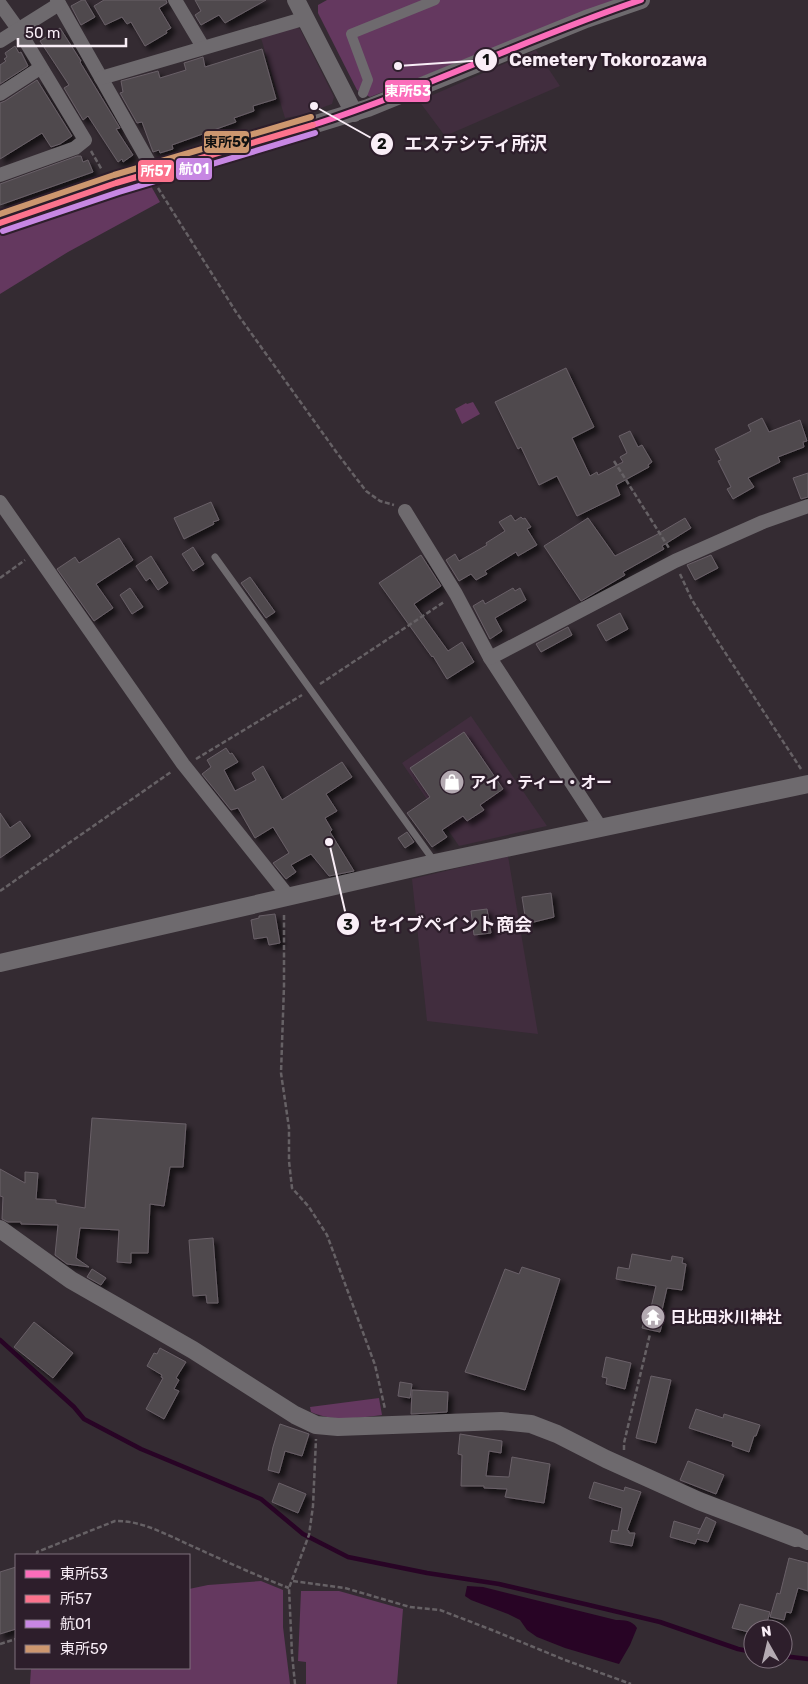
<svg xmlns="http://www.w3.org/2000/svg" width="808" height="1684" font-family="Rubik,'Noto Sans JP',sans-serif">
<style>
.built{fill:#412d3e}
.green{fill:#64385f}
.water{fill:#280425}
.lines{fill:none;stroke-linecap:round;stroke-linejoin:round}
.stream{stroke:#280425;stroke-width:4.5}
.building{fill:#4f484e;stroke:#696067;filter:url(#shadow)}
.path{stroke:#666165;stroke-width:2.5;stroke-dasharray:5 2.5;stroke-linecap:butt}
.service{stroke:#6e6a6e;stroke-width:7}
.pedestrian{stroke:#6e6a6e;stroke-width:10}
.minor{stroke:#6e6a6e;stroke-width:14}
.tertiary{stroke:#6e6a6e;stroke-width:18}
.bus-1-casing{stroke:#2d1e2b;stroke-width:10}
.bus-2-casing{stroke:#2d1e2b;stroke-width:10}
.bus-3-casing{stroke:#2d1e2b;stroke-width:10}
.bus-4-casing{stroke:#2d1e2b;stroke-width:10}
.bus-1{stroke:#fb6dba;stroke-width:6}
.bus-2{stroke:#fc738d;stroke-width:6}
.bus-3{stroke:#c787e3;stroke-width:6}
.bus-4{stroke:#cd976f;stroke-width:6}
.labels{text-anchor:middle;stroke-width:4.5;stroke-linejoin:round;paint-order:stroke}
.poi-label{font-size:16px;font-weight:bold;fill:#f9eef7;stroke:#2d1e2b;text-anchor:start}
.leader{fill:none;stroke:#f9eef7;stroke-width:2}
.callout-dot{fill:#f9eef7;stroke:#2d1e2b;stroke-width:2}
.mark-label{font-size:15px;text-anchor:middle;font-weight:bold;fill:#111}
.callout-label{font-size:18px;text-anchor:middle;font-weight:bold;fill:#f9eef7;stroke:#2d1e2b;stroke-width:4.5;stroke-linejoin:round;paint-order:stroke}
.line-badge{stroke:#2d1e2b;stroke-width:2}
.badge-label{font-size:14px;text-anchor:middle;font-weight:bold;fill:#fff}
.pale-badge-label{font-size:14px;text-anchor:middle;font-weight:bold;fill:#111}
</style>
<defs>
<filter id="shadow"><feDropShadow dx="4.5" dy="4.5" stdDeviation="2.5" flood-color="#0009"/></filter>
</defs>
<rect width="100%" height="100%" fill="#342b32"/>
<g class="built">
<path d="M294,27L300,29L334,97L332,104L302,115L285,118L261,38Z"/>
<path d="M536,50L560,86L445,136L419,101Z"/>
<path d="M471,716L547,826L459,846L402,763Z"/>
<path d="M508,856L538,1034L427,1021L412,879Z"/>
</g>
<g class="green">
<path d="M327,0H618L370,97L357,90L318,13V5Z"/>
<path d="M151,186L160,202L68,252L0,294V234C49,215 98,193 151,186Z"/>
<path d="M473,402L480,414L462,424L455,409L466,403L467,404Z"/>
<path d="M379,1398L382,1415C357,1418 334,1422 311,1412L310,1407Z"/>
<path d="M261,1581L283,1590V1627L290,1684H30L31,1668H189V1589L208,1585Z"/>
<path d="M301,1591H339L403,1609L397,1684H306V1662L298,1661Z"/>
</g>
<path class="water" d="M467,1586L483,1587L616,1620C624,1620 632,1620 637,1628L630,1645L619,1664L565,1648L537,1637L527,1630L520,1620L508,1614L471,1600L465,1596Z"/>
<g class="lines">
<g class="stream">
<path d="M0,1340L74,1407L84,1419L141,1449L261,1499L303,1534L348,1557L427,1573L499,1584L589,1605L660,1622L738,1649L753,1652"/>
<path d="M783,1656L808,1659"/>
</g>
</g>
<g class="building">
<path d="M82,0H85L95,17L81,25L71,6Z"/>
<path d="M104,0H166L167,3L159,8L171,28L166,31L167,33L145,46L131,22L127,24L122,17L105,25L94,6Z"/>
<path d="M195,0H266L225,23L219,15L201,25L195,15L201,11Z"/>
<path d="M60,28L81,61L80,62L120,128L116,129L133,155L123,162L122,159L118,162L88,116L83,120L64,88L69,85L40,41Z"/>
<path d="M15,46L19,53L21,52L28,66L0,84V65L6,61L4,59L7,57L5,53Z"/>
<path d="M262,49L276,99L253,106L254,111L234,118L236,122L172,145L173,149L160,153L159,150L153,152L142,122L137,123L120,93L123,92L121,81L158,71L160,78L186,70L184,63L203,57L205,67Z"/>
<path d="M37,80L72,136L60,144L51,147L42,133L0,159V103L5,101Z"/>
<path d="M77,156H81L83,162L88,160L93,172L0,205V184Z"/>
<path d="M566,368L594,427L572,438L590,476L597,472L598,475L623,462L620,457L627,453L619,436L630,431L638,447L642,445L652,462L648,465L649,467L616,485L620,495L577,516L557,476L539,485L521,447L518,449L495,402Z"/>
<path d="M762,418L769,432L800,420L807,441L803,442L804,447L778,457L780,462L748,478L754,487L733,499L727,489L731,487L718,461L721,460L715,449L751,431L748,425Z"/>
<path d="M808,473V497L801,499L793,478Z"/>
<path d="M211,502L219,520L213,522L214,524L184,539L174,518Z"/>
<path d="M511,515L515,521L521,517L523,519L525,518L531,527L527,529L537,545L518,556L516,552L485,571L487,574L476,580L471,574L459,581L446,560L455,554L459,561L487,545L486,543L505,531L499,522Z"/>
<path d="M588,518L615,556L656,535L685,518L691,528L662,546L664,549L623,572L625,575L581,601L544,546Z"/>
<path d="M119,538L133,560L96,584L113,608L94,621L57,569L75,557L79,563Z"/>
<path d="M193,547L204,564L193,571L182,554Z"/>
<path d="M421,555L441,586L414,604L448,651L462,642L474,662L447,679L433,656L432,657L379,583Z"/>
<path d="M711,555L718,568L695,580L687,565Z"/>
<path d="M151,556L168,583L158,590L150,578L146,581L136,566Z"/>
<path d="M250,577L275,612L266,618L241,583Z"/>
<path d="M130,588L143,607L132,614L120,595Z"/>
<path d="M513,588L515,591L520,588L526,600L495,618L502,631L490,639L473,606L483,600L485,604Z"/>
<path d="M620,613L628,629L606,641L597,625Z"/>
<path d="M568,627L572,635L541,652L536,644Z"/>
<path d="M464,732L503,789L480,805L484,810L467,821L463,816L442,830L447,837L432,847L407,813L430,797L410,768Z"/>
<path d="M226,748L230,754L232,753L238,762L224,770L235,791L256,780L252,773L263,766L282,800L342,762L352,777L326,794L337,811L325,818L332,830L330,832L354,871L329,876L311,854L291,865L296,872L286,879L273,863L289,853L273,827L255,838L238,808L231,810L202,774L211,767L207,760Z"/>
<path d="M0,813L10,828L20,821L30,835V837L0,858Z"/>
<path d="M407,832L414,842L405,848L398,838Z"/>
<path d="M551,893L554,917L530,923V921L526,922L522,897Z"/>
<path d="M487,909L491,933L474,935L471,911Z"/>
<path d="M275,914L280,943L269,945L267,937L254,939L251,920L259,918V916Z"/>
<path d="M92,1118L186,1124L183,1167H170L164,1206L150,1204L148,1253H131V1263L117,1262L119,1230L80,1228L76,1258L89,1267L67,1264L55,1255L58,1225L21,1224V1222H8L2,1219L3,1197L0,1196V1169L25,1183V1172L38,1173L36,1199L56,1200V1203L85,1208Z"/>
<path d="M213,1238L218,1303H207L206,1295L193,1296L189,1240Z"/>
<path d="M632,1254L671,1261L672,1256L683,1258L682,1263L686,1264L682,1290L667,1288L660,1319L663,1320L660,1332L642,1328L646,1315L649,1316L656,1286L616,1279L618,1267L629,1269Z"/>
<path d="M522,1267L560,1279L525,1390L465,1372L505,1269L519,1274Z"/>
<path d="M92,1269L106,1278L101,1285L87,1277Z"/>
<path d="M34,1322L73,1353L53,1378L14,1347Z"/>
<path d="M160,1348L186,1362L176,1378L179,1380L174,1389L179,1391L164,1419L146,1409L163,1378L161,1377L162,1375L147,1366L154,1353L157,1354Z"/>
<path d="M606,1357L631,1363L625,1389L606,1384L607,1378L602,1377Z"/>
<path d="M651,1376L671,1380L656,1443L636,1438Z"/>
<path d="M400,1382L412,1384L410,1398L398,1396Z"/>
<path d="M412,1390L448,1392L447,1412L411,1414Z"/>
<path d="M696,1409L723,1418L724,1414L760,1425L756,1436H754L749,1452L732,1446L733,1442L689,1428Z"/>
<path d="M280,1424L309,1434L302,1456L285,1451L279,1473L268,1470L273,1447Z"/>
<path d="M460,1434L502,1441L501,1453L489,1451L486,1476L509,1477L512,1457L550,1464L544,1503L505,1497L507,1489L484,1488V1486H461L462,1455L458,1454Z"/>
<path d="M688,1461L724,1475L716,1494L680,1480Z"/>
<path d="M594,1482L624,1491L625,1487L641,1492L627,1530L629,1531V1533H635L632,1546L610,1542L612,1530L618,1531L622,1508L589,1498Z"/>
<path d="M279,1483L306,1494L298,1513L272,1502Z"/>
<path d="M706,1517L716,1522L708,1542L697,1539L695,1544L670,1537L674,1521L700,1529L698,1534Z"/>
<path d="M789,1558L808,1563V1591L798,1588L791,1613L786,1612L784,1620L770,1617L777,1593L780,1594Z"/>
<path d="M16,1567V1629L0,1634V1572Z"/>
<path d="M740,1604L770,1612L765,1629H753V1633L732,1628Z"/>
</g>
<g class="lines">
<g class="path">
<path d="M91,151L102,170"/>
<path d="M158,188L236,312L337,453L366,491L380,501L394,505"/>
<path d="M614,461L669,548"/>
<path d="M680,574L692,600L715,637L801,769"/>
<path d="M0,578L25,560"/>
<path d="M320,684L444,602"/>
<path d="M196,759L302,695"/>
<path d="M0,891L171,772"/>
<path d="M284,915V986L281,1073L289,1128V1161L292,1188L309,1207L327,1235L375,1365L385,1409"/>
<path d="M624,1450V1443L650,1334"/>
<path d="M37,1555V1552L115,1521C142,1520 169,1536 194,1547C225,1561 257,1576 289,1588"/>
<path d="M293,1581L345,1588L410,1607L440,1610L492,1630L565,1660L631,1684"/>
<path d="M0,1644L16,1639"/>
<path d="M295,1684L292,1654L289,1588L309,1535L313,1506L316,1439"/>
</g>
<path class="service" d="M215,557L434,861"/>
<path class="pedestrian" d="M363,93L368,80L351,34L435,0"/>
<g class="minor">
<path d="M57,0L155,173"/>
<path d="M175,0L203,47"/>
<path d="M0,4L18,29L85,140L75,148L0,175"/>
<path d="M0,41L59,4"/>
<path d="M101,78L306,18"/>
<path d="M0,94L40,68"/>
<path d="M0,502L183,764L289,897"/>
<path d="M405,511L456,594L490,658L601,828"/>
<path d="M490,658L675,561L763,522L808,506"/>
<path d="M796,1538L808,1543"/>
</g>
<g class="tertiary">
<path d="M296,0L354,113"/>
<path d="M0,223L69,197L108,185L155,173L368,108L586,19L641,0"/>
<path d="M0,963L435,863L808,784"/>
<path d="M0,1229L71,1280L193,1350L295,1415L316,1425L338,1427L501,1421L531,1424L557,1434L606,1459L699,1501L796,1538"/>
</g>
<defs>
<path id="bus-1" d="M313,125C425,89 530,37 641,0"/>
<path id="bus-2" d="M0,223L116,183L313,125"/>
<path id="bus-3" d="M3,231L119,192L315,133"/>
<path id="bus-4" d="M0,214L114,175L311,117"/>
</defs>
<use href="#bus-1" class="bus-1-casing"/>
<use href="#bus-2" class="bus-2-casing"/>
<use href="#bus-3" class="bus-3-casing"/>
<use href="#bus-4" class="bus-4-casing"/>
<use href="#bus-1" class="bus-1"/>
<use href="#bus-2" class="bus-2"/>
<use href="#bus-3" class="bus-3"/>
<use href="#bus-4" class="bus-4"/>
</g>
<defs>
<symbol id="shop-disc" viewBox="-11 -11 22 22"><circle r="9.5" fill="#b4aab2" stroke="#2d1e2b"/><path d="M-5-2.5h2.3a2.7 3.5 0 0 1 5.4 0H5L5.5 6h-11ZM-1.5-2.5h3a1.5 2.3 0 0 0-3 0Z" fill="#fff"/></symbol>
<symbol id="temple-disc" viewBox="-11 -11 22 22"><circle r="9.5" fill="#b4aab2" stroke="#2d1e2b"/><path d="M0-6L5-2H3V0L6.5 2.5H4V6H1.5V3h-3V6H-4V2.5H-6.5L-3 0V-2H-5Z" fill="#fff"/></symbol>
</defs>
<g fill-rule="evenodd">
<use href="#shop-disc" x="438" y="768" width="28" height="28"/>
<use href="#temple-disc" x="639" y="1303" width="28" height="28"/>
</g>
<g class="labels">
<g class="poi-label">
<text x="470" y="788">アイ・ティー・オー</text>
<text x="670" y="1323">日比田氷川神社</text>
</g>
</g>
<path class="leader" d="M398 66L486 60M314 106L382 144M329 842L348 924"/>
<g class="callout-dot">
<circle cx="398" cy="66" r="5"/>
<circle cx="314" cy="106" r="5"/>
<circle cx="329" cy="842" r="5"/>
<circle cx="486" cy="60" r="12"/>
<circle cx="382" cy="144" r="12"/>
<circle cx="348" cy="924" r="12"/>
</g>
<g class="mark-label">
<text x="486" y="65">1</text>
<text x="382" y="149">2</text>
<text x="348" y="930">3</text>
</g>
<g class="callout-label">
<text x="608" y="66">Cemetery Tokorozawa</text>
<text x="476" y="150">エステシティ所沢</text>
<text x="451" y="931">セイブペイント商会</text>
</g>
<g class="line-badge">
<rect x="384" y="79" width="47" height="24" rx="5" fill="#fb6dba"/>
<rect x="203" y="130" width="47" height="24" rx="5" fill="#cd976f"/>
<rect x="175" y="157" width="38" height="24" rx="5" fill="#c787e3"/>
<rect x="137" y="159" width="38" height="24" rx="5" fill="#fc738d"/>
</g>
<g class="badge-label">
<text x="408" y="96">東所53</text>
<text x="194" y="174">航01</text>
<text x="156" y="176">所57</text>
</g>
<g class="pale-badge-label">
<text x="227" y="147">東所59</text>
</g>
<rect x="15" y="1554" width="175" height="115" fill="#2d1e2b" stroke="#7f717d"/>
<rect x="25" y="1570" width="25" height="8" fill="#fb6dba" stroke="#7f717d"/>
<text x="60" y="1579" font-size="15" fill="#f9eef7">東所53</text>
<rect x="25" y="1595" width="25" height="8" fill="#fc738d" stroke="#7f717d"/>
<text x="60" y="1604" font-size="15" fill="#f9eef7">所57</text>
<rect x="25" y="1620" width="25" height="8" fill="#c787e3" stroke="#7f717d"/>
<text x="60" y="1629" font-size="15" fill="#f9eef7">航01</text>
<rect x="25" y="1645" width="25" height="8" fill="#cd976f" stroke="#7f717d"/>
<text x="60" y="1654" font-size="15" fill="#f9eef7">東所59</text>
<g transform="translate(768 1644) rotate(352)"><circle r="24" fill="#2d1e2b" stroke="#7f717d"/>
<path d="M0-4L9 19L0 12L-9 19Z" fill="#b4aab2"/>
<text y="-8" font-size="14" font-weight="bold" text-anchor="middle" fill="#f9eef7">N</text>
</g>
<path d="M18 38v8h108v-8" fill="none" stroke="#f9eef7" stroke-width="2.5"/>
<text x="25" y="38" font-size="15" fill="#f9eef7" stroke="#2d1e2b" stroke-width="4" paint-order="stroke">50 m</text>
</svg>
